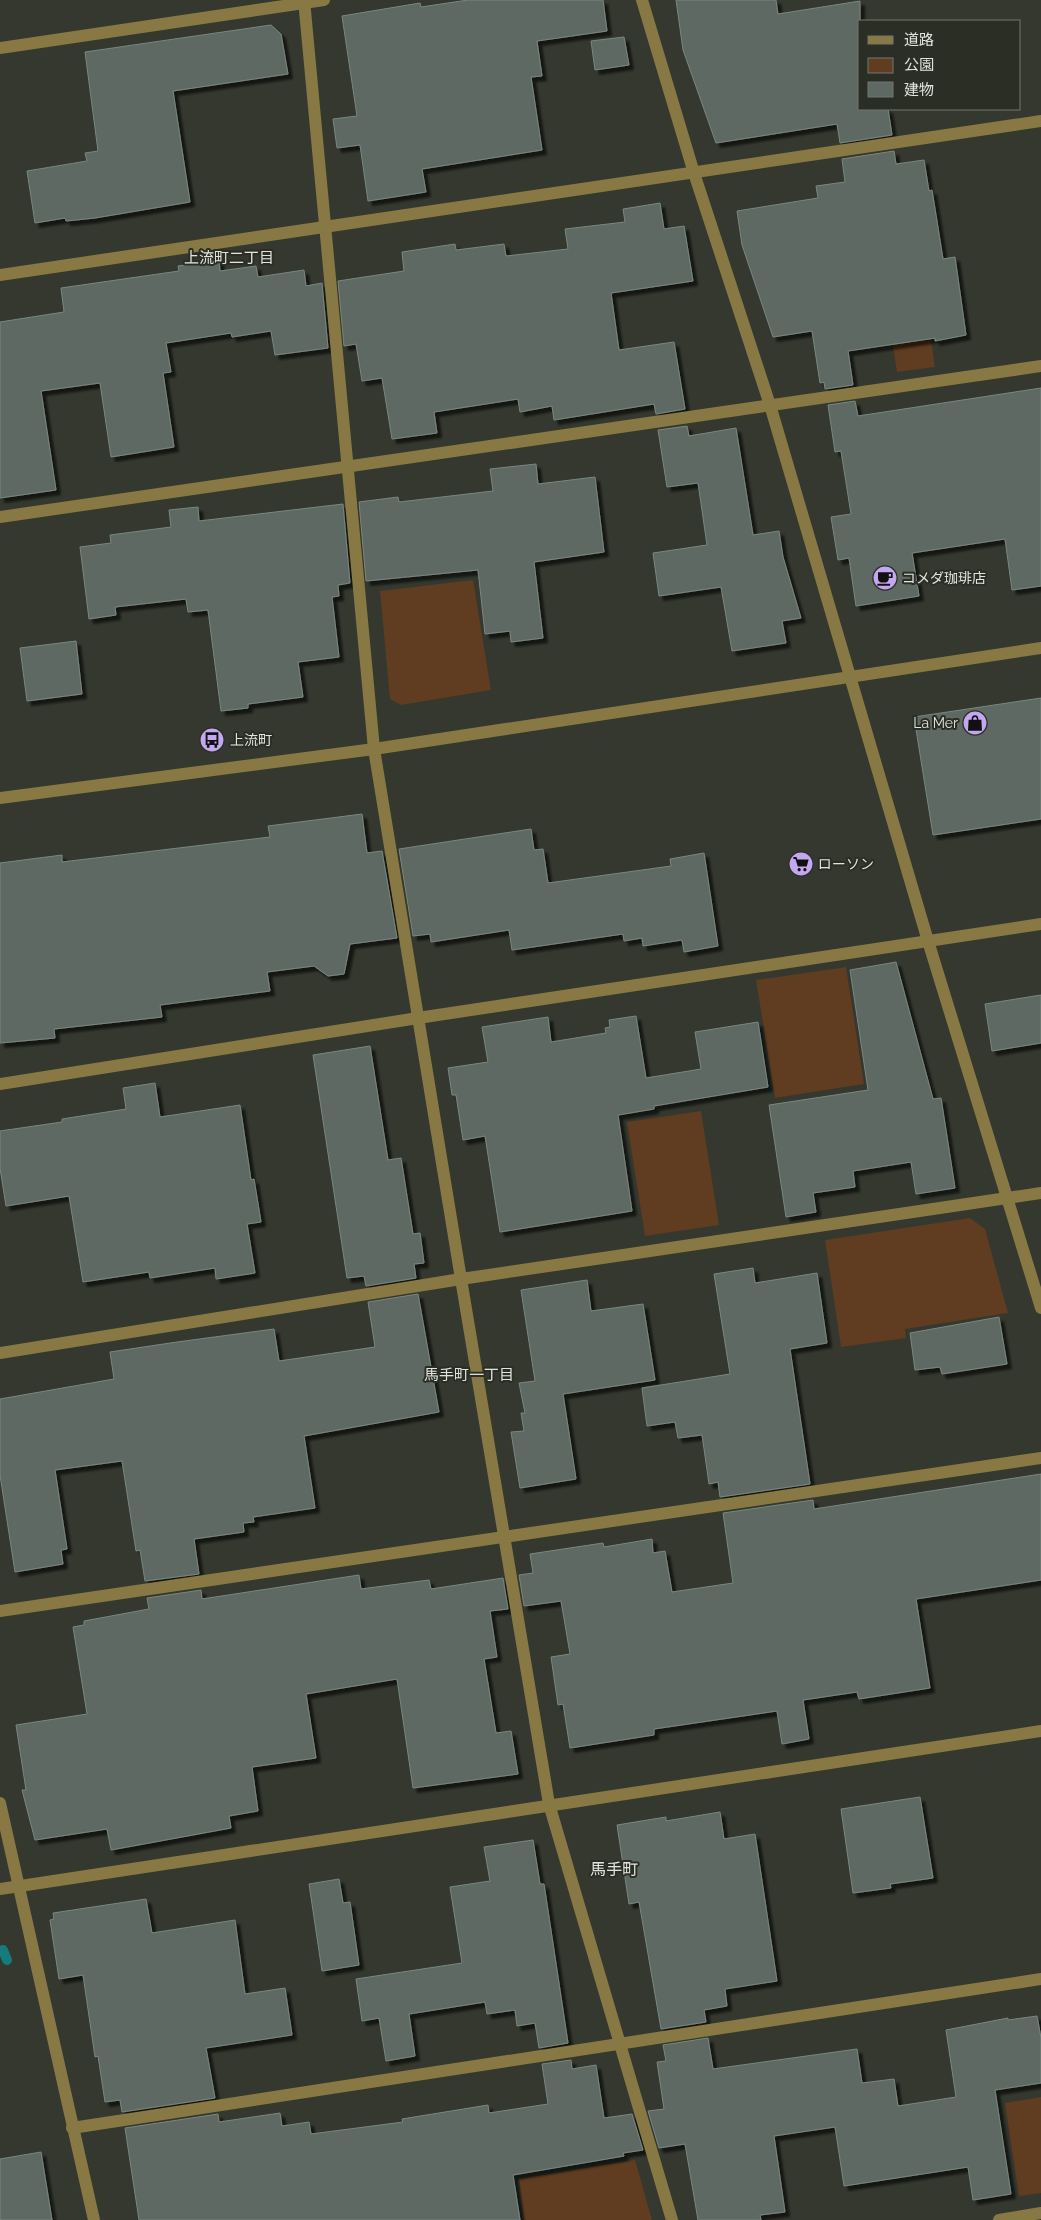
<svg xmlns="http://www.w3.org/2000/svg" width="1041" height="2220" font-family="Raleway,'Noto Sans JP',sans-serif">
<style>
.green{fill:#603c20}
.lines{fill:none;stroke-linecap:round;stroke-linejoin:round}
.stream{stroke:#167b7d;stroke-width:10}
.building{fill:#5d6962;stroke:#7a8780;filter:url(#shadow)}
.minor{stroke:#887843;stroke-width:12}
.labels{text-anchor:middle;stroke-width:4;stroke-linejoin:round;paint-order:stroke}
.poi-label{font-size:14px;fill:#e1e3dd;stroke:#2a2e25;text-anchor:start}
.neighbourhood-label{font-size:15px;fill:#e1e3dd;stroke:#2a2e25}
.quarter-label{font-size:16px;fill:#e1e3dd;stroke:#2a2e25}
</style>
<defs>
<filter id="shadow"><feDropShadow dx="4.5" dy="4.5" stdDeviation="1" flood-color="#0009"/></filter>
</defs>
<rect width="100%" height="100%" fill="#34382e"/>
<g class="green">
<path d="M920,262L935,367L897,372L881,268Z"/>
<path d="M473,580L491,690L401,705L390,699L380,591Z"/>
<path d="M846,967L864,1084L775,1098L756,980Z"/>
<path d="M701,1111L719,1225L645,1236L627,1122Z"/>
<path d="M970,1218L985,1229L1008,1313L905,1329L906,1338L841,1347L825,1240Z"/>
<path d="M1041,2097V2193L1019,2196L1005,2103Z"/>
<path d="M635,2160L652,2220H524L519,2179Z"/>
</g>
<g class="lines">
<path class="stream" d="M3,1950L7,1960"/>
</g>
<g class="building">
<path d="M468,0H603L607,31L537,41L542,76L531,77L542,150L422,169L426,192L368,201L360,145L337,148L333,119L357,116L342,16L420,3L421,7Z"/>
<path d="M676,0H776L778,14L860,1V109H888L892,135L840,143L837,124L716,143L683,50Z"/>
<path d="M271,25L281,34L288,74L173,91L190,202L95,218L66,221L65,218L35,223L27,171L87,161L85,153L98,151L85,52Z"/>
<path d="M624,37L629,65L595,70L591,41Z"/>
<path d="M894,151L896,164L924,160L929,191L932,190L943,259L955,257L966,335L935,341V338L848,351L853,385L825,389L824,382L820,383L812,331L773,337L742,245L737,211L818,198L816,186L845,182L842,159Z"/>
<path d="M660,203L664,229L684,226L693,281L611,293L619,350L674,342L685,409L656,414L654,404L554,420L552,406L520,412L518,399L434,412L437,433L392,439L382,378L362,381L356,344L344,346L338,281L404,271L402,252L455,244L456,250L504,244L506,256L568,249L565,229L625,222L623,209Z"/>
<path d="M219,260L220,271L256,266L258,277L304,270L306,286L322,283L328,348L275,355L271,331L232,337L231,333L166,343L171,372L163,373L174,447L111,457L100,383L41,391L56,490L0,498V322L64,312L61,288L179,271L178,266Z"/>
<path d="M1041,388V586L1012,590L1005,539L912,553L919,596L856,606L849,558L838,560L831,517L851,514L841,451L835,452L828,405L855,401L858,416Z"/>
<path d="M687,426L689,436L736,428L753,535L779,531L783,557L801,618L782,621L786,643L732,651L721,587L659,596L653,553L707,545L698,483L667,487L658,430Z"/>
<path d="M536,464L538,484L595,477L604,552L534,562L543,638L511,642L510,631L485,634L478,570L366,581L359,502L398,497L399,502L493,491L490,469Z"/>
<path d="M343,504L350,583L338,585L339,596L332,597L339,657L298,662L303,697L248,704V708L221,711L208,610L188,612L186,599L115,607L116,615L89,619L80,547L111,543L110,535L171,527L169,510L198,507L199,521Z"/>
<path d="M76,641L82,694L27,701L20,648Z"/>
<path d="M1041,698V819L933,835L914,717Z"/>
<path d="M362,814L367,853L382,851L397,938L350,944L344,974L328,976L314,966L267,972L270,991L160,1005L162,1017L54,1029L55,1038L0,1043V863L62,855V862L270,837L268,826Z"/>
<path d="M531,829L534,850L543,849L548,883L671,866L670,859L704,853L718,946L684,952L682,940L643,946L642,938L624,941L623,934L512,950L509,930L431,942L430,934L413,936L399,849Z"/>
<path d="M896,962L933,1099L941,1098L955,1188L916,1194L911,1162L853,1171L855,1187L813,1193L816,1212L786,1217L769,1105L868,1090L850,970Z"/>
<path d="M1041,995V1043L992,1051L985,1004Z"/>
<path d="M636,1016L646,1078L701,1069L695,1032L758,1022L768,1087L654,1106V1109L618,1115L632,1211L500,1232L485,1136L463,1140L456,1095H452L448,1068L488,1062L482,1027L548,1017L551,1042L606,1033L605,1028L610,1027L609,1020Z"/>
<path d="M370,1046L388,1160L401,1158L413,1234L420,1233L424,1263L414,1264L416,1278L366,1286L364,1276L347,1278L313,1055Z"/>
<path d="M155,1083L160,1117L240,1105L251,1180L254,1179L261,1222L247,1224L255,1273L216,1279L215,1268L150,1278L149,1272L83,1282L69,1196L6,1206L0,1168V1131L62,1122V1119L126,1109L123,1088Z"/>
<path d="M753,1268L755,1283L817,1273L827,1343L790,1349L810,1484L720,1497L718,1482L709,1484L702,1435L678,1438L675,1422L647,1426L642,1388L730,1374L714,1274Z"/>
<path d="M587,1280L591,1311L643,1304L655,1380L563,1394L576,1479L520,1488L511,1432L524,1431L521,1413H525L519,1383L535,1381L521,1290Z"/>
<path d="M418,1294L439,1412L304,1436L315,1508L253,1517L254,1522L243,1523L244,1532L194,1539L199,1574L145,1581L140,1550L136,1551L122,1461L55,1470L67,1549L61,1550L63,1564L15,1572L0,1475V1399L114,1379L110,1352L177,1342L274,1329L279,1361L375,1347L368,1302Z"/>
<path d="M999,1317L1007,1364L942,1374L940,1367L915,1370L910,1333Z"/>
<path d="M1041,1474V1580L916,1599L930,1688L859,1699L857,1692L803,1700L809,1739L782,1744L777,1711L654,1729V1735L570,1748L563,1704L558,1705L551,1657L570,1654L561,1601L524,1606L519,1575L533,1573L530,1554L603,1543L604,1547L652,1539L653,1553L665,1551L672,1592L733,1583L723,1513L813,1500L814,1509Z"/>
<path d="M359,1575L361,1589L429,1580L431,1589L503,1578L508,1609L490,1611L497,1657L484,1659L496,1733L511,1731L518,1774L413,1788L397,1679L306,1694L316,1758L252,1767L258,1811L229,1816L231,1828L111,1850L107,1829L35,1840L22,1790H26L16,1725L87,1714L73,1627L84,1625V1621L149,1609L147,1598L201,1590L202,1599Z"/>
<path d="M920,1797L933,1878L890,1884L891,1888L853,1893L841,1809Z"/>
<path d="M720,1812L724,1839L755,1834L777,1981L725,1989L727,2006L704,2010L706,2022L661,2029L639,1902L629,1904L617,1825L666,1817V1821Z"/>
<path d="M533,1840L540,1884H544L568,2043L539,2048L535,2023L517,2026L515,2010L487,2014L485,2002L409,2014L415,2056L386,2061L379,2018L362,2021L356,1979L462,1963L450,1887L490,1881L484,1847Z"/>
<path d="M339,1879L343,1903L350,1902L359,1965L322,1971L309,1884Z"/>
<path d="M146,1899L152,1933L235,1920L245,1994L285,1988L292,2035L206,2048L215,2098L122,2112L120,2100L105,2102L98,2056L95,2057L83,1975L59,1979L50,1920L54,1919L53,1913Z"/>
<path d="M1037,2016L1041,2038V2083L995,2090L1011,2194L973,2200L968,2167L844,2186L835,2127L774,2136L785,2212L760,2215L761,2220H698L685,2144L659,2148L648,2111L664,2109L657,2062L666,2061L663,2045L708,2038L713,2069L857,2049L862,2083L894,2079L898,2106L956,2097L946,2030L1008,2018V2020Z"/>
<path d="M571,2060L572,2069L596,2065L604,2118L632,2114L643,2150L623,2153L624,2156L513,2175L520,2220H139L125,2128L218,2114L219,2122L280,2113L282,2126L309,2122L311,2134L403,2122L402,2119L488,2105L489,2113L548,2104L542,2064Z"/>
<path d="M41,2152L52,2220H0V2159Z"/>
</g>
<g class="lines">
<g class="minor">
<path d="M304,0L374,749L461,1279L549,1804L672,2220"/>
<path d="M642,0L694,173L770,405L928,941L1041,1308"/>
<path d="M0,48L324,0"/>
<path d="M0,275L1041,121"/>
<path d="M0,517L1041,366"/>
<path d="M0,798L374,749L1041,648"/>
<path d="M0,1084L418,1018L1041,924"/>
<path d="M0,1353L461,1279L1041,1193"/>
<path d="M0,1611L1041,1458"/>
<path d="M0,1803L94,2220"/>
<path d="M0,1889L1041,1731"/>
<path d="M72,2128L1041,1979"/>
<path d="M999,2220L1041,2213"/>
</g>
</g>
<defs>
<symbol id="cafe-disc" viewBox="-11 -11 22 22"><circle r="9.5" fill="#c4a7f1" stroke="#2a2e25"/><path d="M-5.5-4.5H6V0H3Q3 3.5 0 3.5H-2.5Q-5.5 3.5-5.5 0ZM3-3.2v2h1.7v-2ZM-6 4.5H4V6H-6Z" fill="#111"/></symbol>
<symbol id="shop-disc" viewBox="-11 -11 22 22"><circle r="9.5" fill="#c4a7f1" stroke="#2a2e25"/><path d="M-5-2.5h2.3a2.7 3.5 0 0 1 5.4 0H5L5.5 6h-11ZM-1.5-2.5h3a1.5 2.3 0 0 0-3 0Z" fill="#111"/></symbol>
<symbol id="bus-disc" viewBox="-11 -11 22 22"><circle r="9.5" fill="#c4a7f1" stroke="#2a2e25"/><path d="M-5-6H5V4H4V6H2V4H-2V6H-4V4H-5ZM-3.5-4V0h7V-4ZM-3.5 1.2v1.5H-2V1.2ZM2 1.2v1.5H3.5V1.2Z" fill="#111"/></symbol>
<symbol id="supermarket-disc" viewBox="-11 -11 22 22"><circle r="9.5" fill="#c4a7f1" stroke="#2a2e25"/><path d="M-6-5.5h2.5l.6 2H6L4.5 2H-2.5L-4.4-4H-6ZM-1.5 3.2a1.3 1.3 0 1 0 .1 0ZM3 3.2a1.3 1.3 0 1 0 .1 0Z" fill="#111"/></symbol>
</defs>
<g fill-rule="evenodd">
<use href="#cafe-disc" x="871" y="564" width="28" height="28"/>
<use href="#shop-disc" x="961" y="709" width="28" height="28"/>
<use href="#bus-disc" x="198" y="726" width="28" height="28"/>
<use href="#supermarket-disc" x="787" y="850" width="28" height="28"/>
</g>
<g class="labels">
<g class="poi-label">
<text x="902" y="583">コメダ珈琲店</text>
<text x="958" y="728" text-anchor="end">La Mer</text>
<text x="230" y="745">上流町</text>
<text x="818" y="869">ローソン</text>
</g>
<g class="neighbourhood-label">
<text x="229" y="263">上流町二丁目</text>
<text x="469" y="1380">馬手町一丁目</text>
</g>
<g class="quarter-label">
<text x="614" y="1875">馬手町</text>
</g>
</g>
<rect x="858" y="20" width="162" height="90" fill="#2a2e25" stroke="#73766f"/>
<rect x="868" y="36" width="25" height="8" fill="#887843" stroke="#73766f"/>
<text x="904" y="45" font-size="15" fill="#e1e3dd">道路</text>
<rect x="868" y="58" width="25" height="15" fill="#603c20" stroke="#73766f"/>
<text x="904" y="70" font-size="15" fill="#e1e3dd">公園</text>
<rect x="868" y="82" width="25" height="15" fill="#5d6962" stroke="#73766f"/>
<text x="904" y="95" font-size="15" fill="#e1e3dd">建物</text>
</svg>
